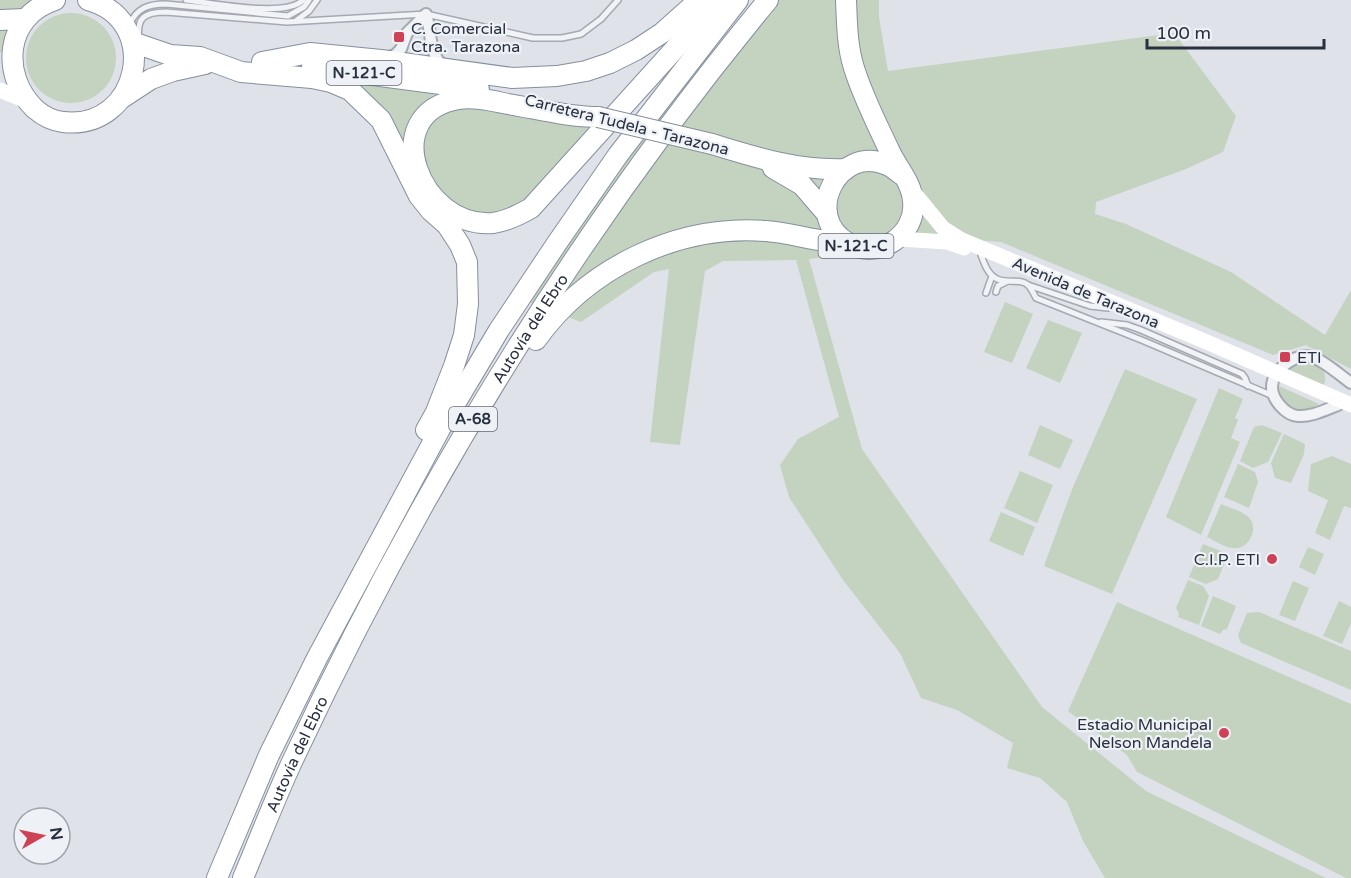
<svg xmlns="http://www.w3.org/2000/svg" width="1351" height="878" font-family="'Varela Round',sans-serif">
<style>
.green{fill:#c4d2c0}
.lines{fill:none;stroke-linecap:round;stroke-linejoin:round}
.lane-casing{stroke:#a4a9b2;stroke-width:8}
.street-casing{stroke:#a4a9b2;stroke-width:14}
.highway-casing{stroke:#868f9f;stroke-width:22}
.lane{stroke:#f1f3f6;stroke-width:5}
.street{stroke:#f1f3f6;stroke-width:10}
.secondary{stroke:#fff;stroke-width:15}
.highway{stroke:#fff;stroke-width:20}
.highway-bridge-casing{stroke:#868f9f;stroke-width:22;stroke-linecap:butt}
.highway-bridge{stroke:#fff;stroke-width:20}
.poi-dot{fill:#ce4256;stroke:#eef1f6;stroke-width:2}
.labels{text-anchor:middle;stroke-width:4.5;stroke-linejoin:round;paint-order:stroke}
.shield{fill:#eef1f6;stroke:#636a76;stroke-width:1.5}
.shield-label{font-size:15px;font-weight:bold;fill:#28303f}
.poi-label{font-size:16px;fill:#28303f;stroke:#eef1f6;text-anchor:start}
.street-label{font-size:16px;fill:#28303f;stroke:#eef1f6}
</style>
<rect width="100%" height="100%" fill="#dfe2e8"/>
<g class="green">
<path d="M0,0H49L0,53Z"/>
<path d="M759,0H879V17L888,71L1174,33L1236,116L1223,152L1186,169L1096,202L1095,214L1126,224L1231,272L1325,335L1351,290V369L1306,345L1273,355L1001,242L959,239L809,259L862,449L1042,707L1146,791L1326,878H1105L1083,841L1067,802L1040,778L1007,768L1013,743L957,710L921,698L900,653L843,580L789,497L780,465L798,439L839,417L796,260L723,261L705,271L680,445L650,442L669,269L654,272L581,322L529,302L654,118Z"/>
<circle cx="71" cy="58" r="45"/>
<path d="M356,84L434,93L435,94C414,111 410,118 404,145Z"/>
<path d="M455,104L593,128L539,192L511,210L480,215L453,207L424,169L423,140L427,123Z"/>
<path d="M1005,302L1033,314L1012,363L984,352Z"/>
<path d="M1048,320L1082,333L1060,383L1026,368Z"/>
<path d="M1304,360C1317,364 1327,367 1325,383L1322,385L1290,371L1293,365Z"/>
<path d="M1125,369L1197,399L1112,594L1044,566L1073,487Z"/>
<path d="M1279,386L1319,404C1302,415 1280,408 1279,386Z"/>
<path d="M1219,388L1243,399L1235,418L1238,420L1231,438L1240,442L1201,535L1166,517Z"/>
<path d="M1040,425L1073,440L1060,469L1028,455Z"/>
<path d="M1262,425L1282,433L1268,462L1253,468L1240,461L1254,427Z"/>
<path d="M1284,434L1305,444L1304,454L1291,483L1275,478L1271,463Z"/>
<path d="M1332,456L1351,464V508L1344,506L1330,540L1315,533L1328,500L1308,491L1311,464Z"/>
<path d="M1238,464L1255,472L1258,482L1249,508L1224,497Z"/>
<path d="M1020,471L1053,485L1037,523L1004,508Z"/>
<path d="M1221,504C1230,508 1244,511 1250,519C1259,531 1247,551 1233,548C1224,547 1215,541 1207,537Z"/>
<path d="M1001,512L1035,527L1023,556L989,541Z"/>
<path d="M1203,544L1228,554L1218,579L1206,584L1189,577Z"/>
<path d="M1308,547L1324,554L1315,575L1299,567Z"/>
<path d="M1188,580L1203,586L1209,596L1199,625L1178,617L1179,613L1176,608Z"/>
<path d="M1293,581L1309,588L1295,621L1279,615Z"/>
<path d="M1213,596L1236,606L1227,629L1223,630L1220,634L1201,626Z"/>
<path d="M1339,601L1351,607V623L1342,644L1323,636Z"/>
<path d="M1117,602L1351,704V878H1346L1137,772L1127,755L1068,711Z"/>
<path d="M1259,612L1351,651V690L1241,643L1238,635L1247,613Z"/>
</g>
<g class="lines">
<defs>
<g id="lane">
<path d="M186,0C212,3 286,18 303,0"/>
<path d="M297,20L309,11L317,0"/>
<path d="M129,25C137,8 148,4 166,4L288,16L304,7L309,0"/>
<path d="M139,40C136,17 145,12 166,12L287,22L426,14L533,38H562L581,34L601,19L618,0"/>
<path d="M981,255C983,260 985,267 989,272C1000,288 1019,276 1028,285C1031,288 1034,294 1036,298L1144,341L1273,396"/>
<path d="M1028,285L1090,306L1108,308"/>
<path d="M996,292L998,286L1006,282"/>
<path d="M986,293L992,276"/>
<path d="M1101,322L1127,325L1141,330L1242,374L1245,378L1248,386"/>
</g>
<g id="street">
<path d="M386,58L395,55L401,49L407,33L426,14C432,33 428,53 444,67"/>
<path d="M1338,405C1325,410 1311,417 1298,416C1285,415 1272,399 1272,387C1272,371 1293,355 1308,356C1320,357 1341,376 1351,383"/>
</g>
<g id="highway">
<path d="M55,0C5,16 0,75 35,109C42,115 53,121 63,122C140,131 163,20 88,0"/>
<path d="M846,0C847,23 847,46 854,68C863,97 877,124 890,152C897,167 912,183 913,201C917,235 878,261 848,243C801,216 839,143 887,165C892,167 898,172 902,175"/>
<path d="M0,20L25,19"/>
<path d="M132,42L170,55L200,57L241,72L312,78L331,82L350,90L381,120L419,196L431,211L447,225L460,245L467,262L468,304L464,335L454,366L436,412L426,430"/>
<path d="M262,62L310,53L381,60L512,78L557,76L586,71L610,63L636,50L662,33L699,0"/>
<path d="M312,67L479,89"/>
<path d="M122,98L151,79L173,71L205,64"/>
<path d="M598,117C568,117 538,109 508,104C493,101 474,96 459,99C375,113 420,229 493,223C507,221 519,215 531,208L719,0"/>
<path d="M712,144C757,158 799,171 846,169"/>
<path d="M773,168L802,185L827,214"/>
<path d="M536,340C587,268 677,224 766,231C794,233 819,243 847,243"/>
<path d="M217,878L269,755L317,658L440,429L499,330L557,243L618,155L738,0"/>
<path id="s1" d="M243,878C259,840 274,801 291,764C418,491 576,232 768,0"/>
</g>
</defs>
<use href="#lane" class="lane-casing"/>
<use href="#street" class="street-casing"/>
<use href="#highway" class="highway-casing"/>
<use href="#lane" class="lane"/>
<use href="#street" class="street"/>
<g class="secondary">
<path d="M0,90L24,100"/>
<path d="M911,189L943,228L962,240L1202,340L1351,405"/>
<path d="M899,239L947,242L964,248"/>
</g>
<use href="#highway" class="highway"/>
<defs>
<path id="highway-bridge" d="M598,117L712,144"/>
</defs>
<use href="#highway-bridge" class="highway-bridge-casing"/>
<use href="#highway-bridge" class="highway-bridge"/>
</g>
<g class="poi-dot">
<rect x="393" y="31" width="12" height="12" rx="3"/>
<rect x="1279" y="351" width="12" height="12" rx="3"/>
<circle cx="1272" cy="559" r="6"/>
<circle cx="1224" cy="733" r="6"/>
</g>
<g class="labels">
<g class="shield">
<rect x="326.5" y="61" width="75" height="24" rx="4.5"/>
<rect x="818.5" y="234" width="75" height="24" rx="4.5"/>
<rect x="449" y="407" width="48" height="24" rx="4.5"/>
</g>
<g class="shield-label">
<text x="364" y="78">N-121-C</text>
<text x="856" y="251">N-121-C</text>
<text x="473" y="424">A-68</text>
</g>
<g class="poi-label">
<text x="411" y="34">C. Comercial<tspan x="411" dy="18">Ctra. Tarazona</tspan></text>
<text x="1297" y="363">ETI</text>
<text x="1260" y="565" text-anchor="end">C.I.P. ETI</text>
<text x="1212" y="730" text-anchor="end">Estadio Municipal<tspan x="1212" dy="18">Nelson Mandela</tspan></text>
</g>
<g class="street-label">
<text transform="translate(627 124) rotate(14)" y="6">Carretera Tudela - Tarazona</text>
<text transform="translate(1086 292) rotate(23)" y="6">Avenida de Tarazona</text>
<text dy="6" stroke="none"><textPath href="#s1" startOffset="621">Autovía del Ebro</textPath></text>
<text dy="6" stroke="none"><textPath href="#s1" startOffset="135">Autovía del Ebro</textPath></text>
</g>
</g>
<g transform="translate(42 836) rotate(81)"><circle r="28" fill="#eef1f6" stroke="#9fa4ad" stroke-width="1.5"/>
<path d="M0-4.5L10 22L0 15L-10 22Z" fill="#ce4256"/>
<text y="-9" font-size="16" font-weight="bold" text-anchor="middle" fill="#28303f">N</text>
</g>
<path d="M1147 39v9h177v-9" fill="none" stroke="#28303f" stroke-width="3"/>
<text x="1156" y="39" font-size="18" fill="#28303f" stroke="#eef1f6" stroke-width="4.5" paint-order="stroke">100 m</text>
</svg>
